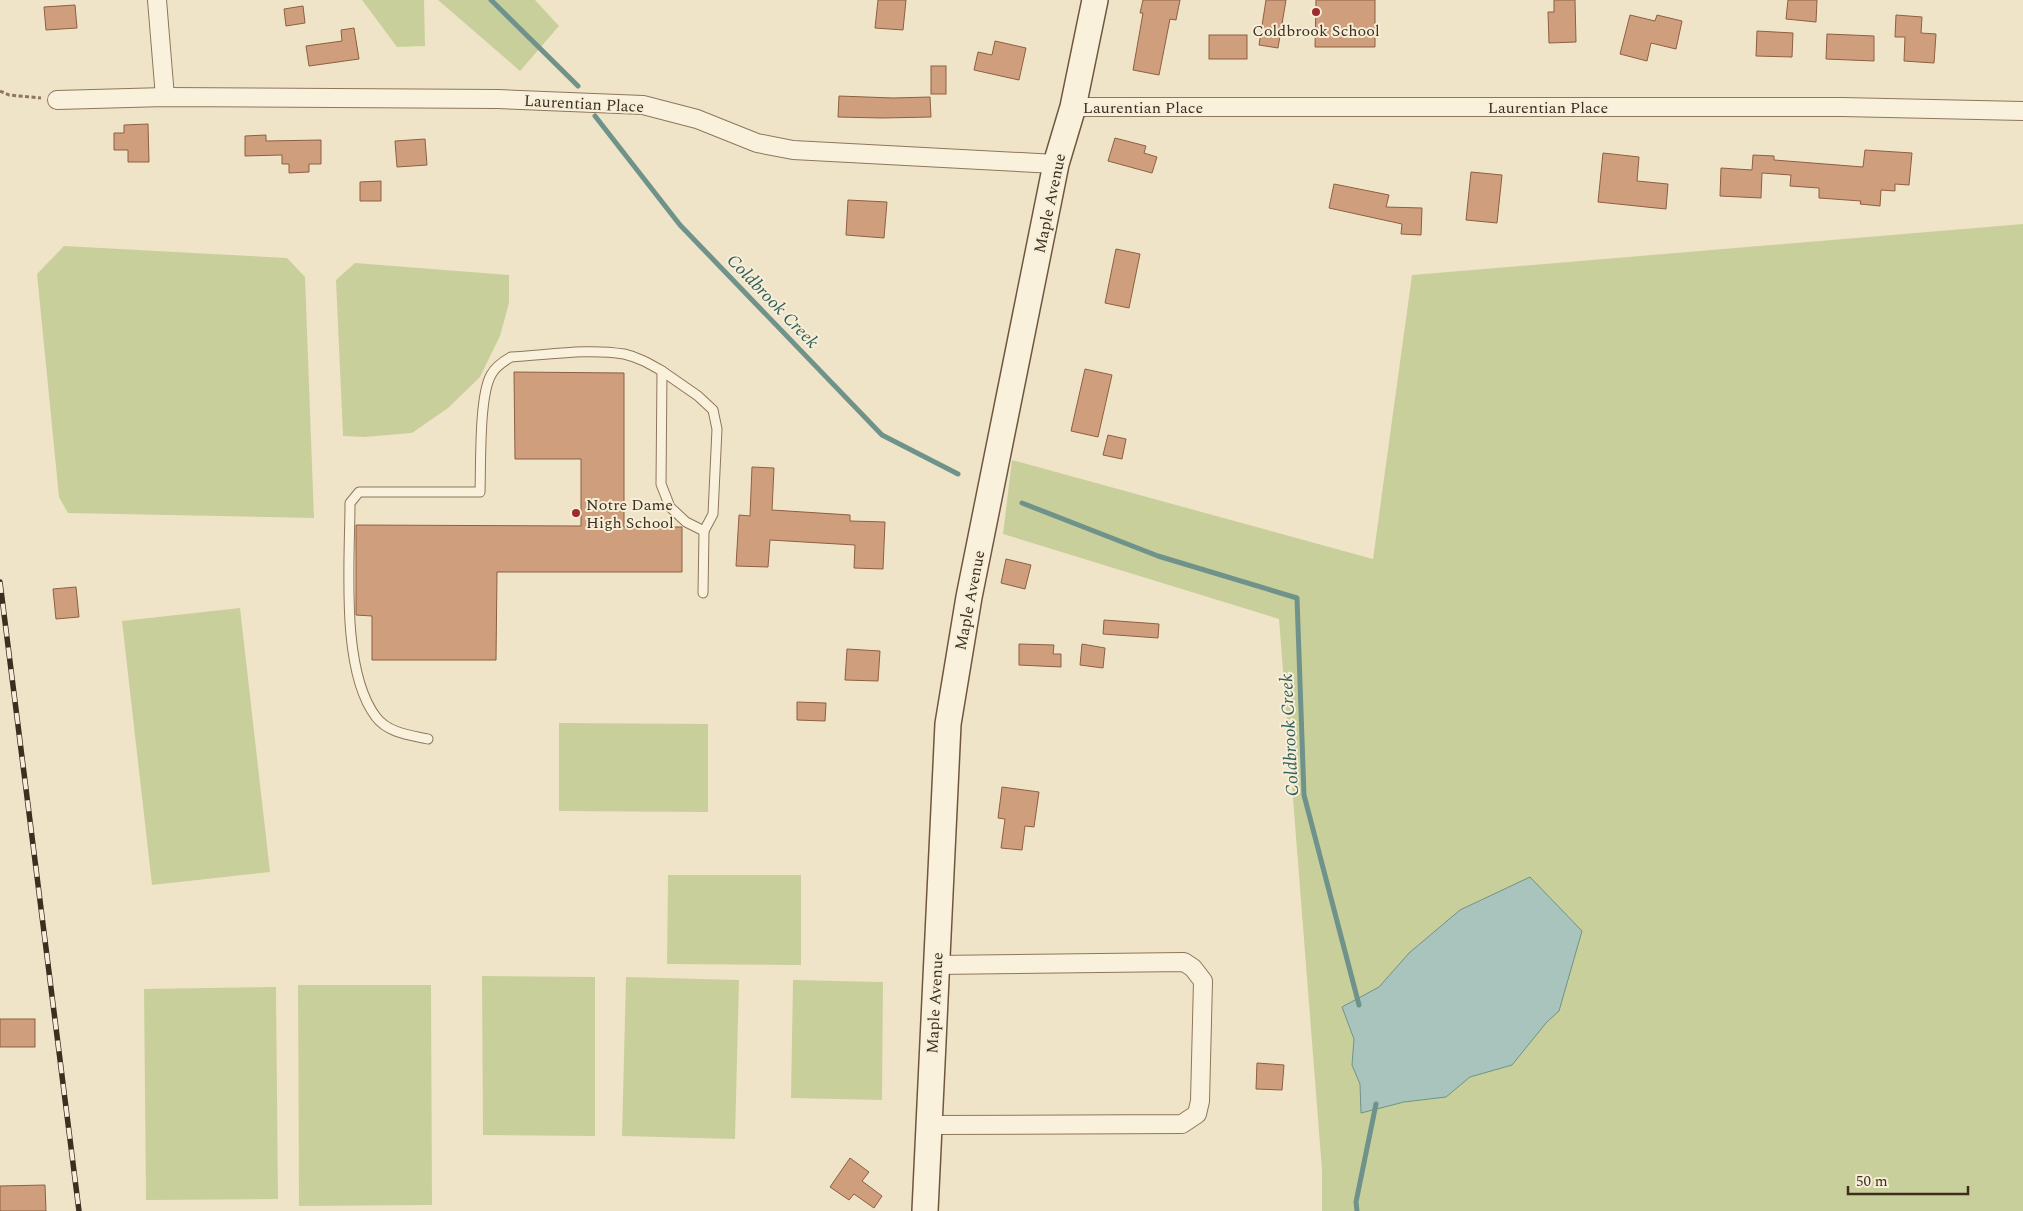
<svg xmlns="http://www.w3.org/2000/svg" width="2023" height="1211" font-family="Spectral,serif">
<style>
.green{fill:#c9cf9b}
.water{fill:#a9c4bc;stroke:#6f938a}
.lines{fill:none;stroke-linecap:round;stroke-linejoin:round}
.stream{stroke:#6f938a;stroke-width:5}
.building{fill:#cf9f7d;stroke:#8d5f41}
.service-casing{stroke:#8d765c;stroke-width:11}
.minor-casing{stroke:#8d765c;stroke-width:20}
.secondary-casing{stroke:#6f573f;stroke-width:28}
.path{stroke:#8d765c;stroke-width:3;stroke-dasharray:4 2.5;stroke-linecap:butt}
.service{stroke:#faf1dc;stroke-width:9}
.minor{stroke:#faf1dc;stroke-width:18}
.secondary{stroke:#faf1dc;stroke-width:25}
.rail-casing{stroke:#3d2e20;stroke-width:5.5}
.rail{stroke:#f7eed8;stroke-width:4;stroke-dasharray:11;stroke-linecap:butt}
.poi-dot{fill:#9e2a2b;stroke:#f7eed8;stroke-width:2}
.labels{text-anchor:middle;stroke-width:4;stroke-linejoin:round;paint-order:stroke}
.poi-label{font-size:16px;fill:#3d2e20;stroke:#f7eed8}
.street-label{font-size:16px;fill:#3d2e20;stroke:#f7eed8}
.water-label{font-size:18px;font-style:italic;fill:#2f5d5a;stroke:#f7eed8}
</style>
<rect width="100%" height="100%" fill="#f0e4c8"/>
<g class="green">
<path d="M362,0H424L425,46L397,47Z"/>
<path d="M438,0H535L559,26L520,71Z"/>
<path d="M2023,224V1211H1322V1170L1279,619L1003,534L1012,460L1373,559L1412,275Z"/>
<path d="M64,246L287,258L305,277L314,518L68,513L59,497L37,274Z"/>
<path d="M355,263L509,275V303L500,336L480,377L448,408L412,433L364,437L343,436L336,280Z"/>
<path d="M240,608L270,872L152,885L122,621Z"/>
<path d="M559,723L708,724V812L559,811Z"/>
<path d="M668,875H801V965L667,964Z"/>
<path d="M482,976L595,977V1136L483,1135Z"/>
<path d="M626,977L739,980L735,1139L622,1136Z"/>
<path d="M793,980L883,982L882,1100L791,1098Z"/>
<path d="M298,985H431L432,1205L299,1206Z"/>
<path d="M276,987L278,1199L146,1200L144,989Z"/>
</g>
<path class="water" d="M1530,877L1582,931L1559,1011L1546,1023L1512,1065L1470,1077L1446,1097L1404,1102L1361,1113L1360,1084L1352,1065L1354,1039L1342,1007L1379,987L1409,953L1460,910Z"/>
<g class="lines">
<g class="stream">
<path d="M491,0L578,86"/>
<path d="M595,116L680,225L882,435L958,474"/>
<path d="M1022,503L1158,556L1297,598L1304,795L1359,1005"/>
<path d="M1357,1211L1356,1202L1376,1104"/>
</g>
</g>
<g class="building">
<path d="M878,0H906L903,30L875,28Z"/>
<path d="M1143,0H1180L1176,20L1170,19L1159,75L1133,70L1143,13H1140Z"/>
<path d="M1266,0H1286L1278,48L1259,45Z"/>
<path d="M1316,0H1375V47H1315Z"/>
<path d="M1554,0H1575L1576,42L1549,43L1548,12H1554Z"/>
<path d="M1788,0H1817L1816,22L1786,19Z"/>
<path d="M75,5L77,28L46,30L44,7Z"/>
<path d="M303,6L305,23L286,26L284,9Z"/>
<path d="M1630,15L1655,21L1657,15L1682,21L1676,49L1651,43L1647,61L1620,54Z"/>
<path d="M1896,15L1922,17L1921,33L1936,34L1934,63L1904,61L1905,37H1895Z"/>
<path d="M354,28L359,59L309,66L306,46L342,41L341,30Z"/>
<path d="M1757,31L1793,33L1792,57L1756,56Z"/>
<path d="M1827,34L1874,36V61L1826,59Z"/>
<rect x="1209" y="35" width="38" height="24"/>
<path d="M995,41L1026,48L1019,80L974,70L978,52L992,55Z"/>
<rect x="931" y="66" width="15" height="28"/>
<path d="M839,96L893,98L930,97L931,117L882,118L838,117Z"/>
<path d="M148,124L149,162H128V150H114V133H124V125Z"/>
<path d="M266,135V141L321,140V164H309V172L289,173V164H282V155L245,156V136Z"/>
<path d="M1115,138L1146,146L1144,153L1157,157L1152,173L1108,161Z"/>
<path d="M425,139L427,165L397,167L395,141Z"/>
<path d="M1865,150L1912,153L1909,185L1895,184V191L1881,190L1880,206L1860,204L1861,201L1819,198V188L1790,186L1791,175L1762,173L1761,198L1720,196L1721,168L1752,170L1753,155L1774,156V160L1863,167Z"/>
<path d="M1603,153L1639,157L1637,181L1668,184L1666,209L1598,202Z"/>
<path d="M1471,172L1502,175L1497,223L1466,220Z"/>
<path d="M381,181V201H360V182Z"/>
<path d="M1334,184L1389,195L1386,207L1422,208L1421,235L1401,234L1402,224L1329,208Z"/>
<path d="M848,200L887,202L884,238L846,235Z"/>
<path d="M1116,249L1140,254L1129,308L1105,303Z"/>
<path d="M1085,369L1112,375L1098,437L1071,431Z"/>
<path d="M514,372L624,373V527H682V572H497L496,660H372V616L356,615V525L581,526V459H515Z"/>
<path d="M1108,435L1126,439L1122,459L1103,455Z"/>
<path d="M752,467L774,468L772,510L850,515V521L885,522L883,569L854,568L855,545L770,540L768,567L736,566L739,515L750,516Z"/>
<path d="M1006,559L1031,565L1025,589L1001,583Z"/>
<path d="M76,587L79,617L56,619L53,589Z"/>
<path d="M1104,620L1159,624L1158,638L1103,634Z"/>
<path d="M1019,644L1054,645L1053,654H1061V667L1019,665Z"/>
<path d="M1082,644L1105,648L1103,668L1080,665Z"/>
<path d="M847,649L880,651L878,681L845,680Z"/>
<path d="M797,702L826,703L825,721L797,720Z"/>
<path d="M1002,787L1039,792L1034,827L1025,826L1022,850L1001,848L1005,819L998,818Z"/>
<rect x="0" y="1019" width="35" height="28"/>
<path d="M1257,1063L1284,1065L1282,1090L1256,1089Z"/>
<path d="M850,1158L869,1172L862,1181L882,1196L874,1208L854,1194L849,1200L830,1187Z"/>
<path d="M45,1185L46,1211H0V1186Z"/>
</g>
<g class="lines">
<defs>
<g id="service">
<path d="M662,371L698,396L713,410L717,429L713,514L704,531"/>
<path d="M428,739C410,735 388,733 376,717C340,670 350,561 350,503L359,492H480C481,464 479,396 491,375C495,367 504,361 511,357C548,355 588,348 624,354C638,357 650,364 662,371L661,484L670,507L686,522L704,531L703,593"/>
</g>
<g id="minor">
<path d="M157,0L165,97"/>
<path d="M57,100L165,97L498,99L643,105L697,119L757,143L793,150L1056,164"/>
<path d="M1073,107H1842L2023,111"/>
<path d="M929,1125L1182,1124L1197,1114L1200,1101L1203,981L1193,968L1184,962L936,965"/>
</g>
<path id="secondary" d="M925,1211L948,724L969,597L1056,164L1073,107L1095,0"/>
</defs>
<use href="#service" class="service-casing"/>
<use href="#minor" class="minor-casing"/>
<use href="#secondary" class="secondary-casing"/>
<path class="path" d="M0,91L9,95L41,98"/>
<use href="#service" class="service"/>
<use href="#minor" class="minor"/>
<use href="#secondary" class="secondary"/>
<defs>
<path id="rail" d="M0,582L79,1211"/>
</defs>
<use href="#rail" class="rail-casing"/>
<use href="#rail" class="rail"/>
</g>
<g class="poi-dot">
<circle cx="1316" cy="12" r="5"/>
<circle cx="576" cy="513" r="5"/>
</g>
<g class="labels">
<g class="poi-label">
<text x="1316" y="36">Coldbrook School</text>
<text x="586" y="510" text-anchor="start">Notre Dame<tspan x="586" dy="18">High School</tspan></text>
</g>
<g class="street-label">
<text transform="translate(584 103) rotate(3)" y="6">Laurentian Place</text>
<text x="1143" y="113">Laurentian Place</text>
<text x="1548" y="113">Laurentian Place</text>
<text transform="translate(1049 203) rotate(-78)" y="6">Maple Avenue</text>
<text transform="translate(969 600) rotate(-79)" y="6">Maple Avenue</text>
<text transform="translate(934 1003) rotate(-87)" y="6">Maple Avenue</text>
</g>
<g class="water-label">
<text transform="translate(773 301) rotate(46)" y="6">Coldbrook Creek</text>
<text transform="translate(1289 735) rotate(-93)" y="6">Coldbrook Creek</text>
</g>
</g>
<path d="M1848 1186v8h120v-8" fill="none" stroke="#3d2e20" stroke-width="2.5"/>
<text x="1856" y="1186" font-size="15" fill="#3d2e20" stroke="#f7eed8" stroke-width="4" paint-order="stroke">50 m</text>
</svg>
